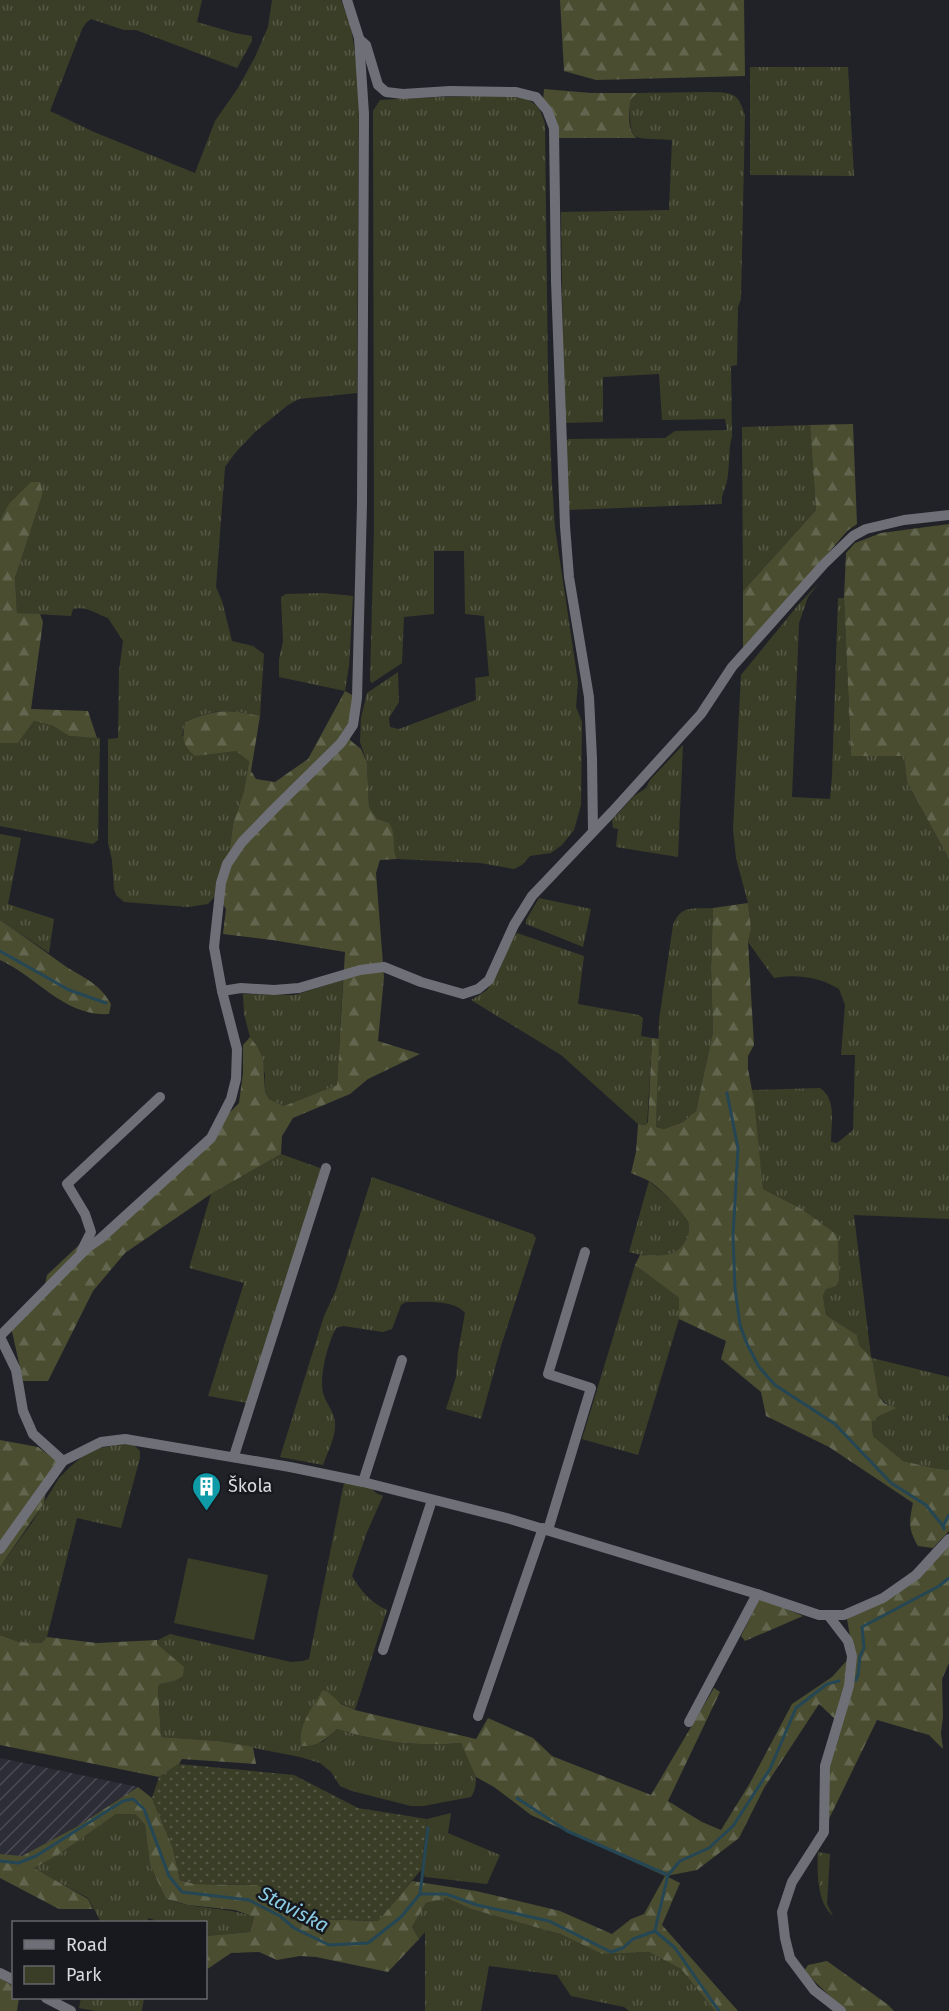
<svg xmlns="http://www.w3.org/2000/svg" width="949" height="2011" font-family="'Fira Sans',sans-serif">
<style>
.industrial{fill:url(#industrial-furrows)}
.grass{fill:url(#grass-tufts)}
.forest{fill:url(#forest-firs)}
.park{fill:#3b3e27}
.garden{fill:url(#garden-dots)}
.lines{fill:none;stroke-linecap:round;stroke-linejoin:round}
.stream{stroke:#254654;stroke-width:3}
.street{stroke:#6f7077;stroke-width:10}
.labels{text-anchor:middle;stroke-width:5;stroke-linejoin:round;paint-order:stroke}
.poi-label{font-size:18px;fill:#d8d9dd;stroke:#18191e;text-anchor:start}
.water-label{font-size:20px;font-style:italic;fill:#8acbe5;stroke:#18191e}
</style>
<defs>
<pattern id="industrial-furrows" width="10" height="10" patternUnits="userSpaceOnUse" patternTransform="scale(1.5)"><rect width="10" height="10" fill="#2c2d37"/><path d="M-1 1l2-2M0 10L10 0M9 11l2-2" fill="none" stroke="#4a4b54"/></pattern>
<pattern id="grass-tufts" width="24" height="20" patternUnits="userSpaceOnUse" patternTransform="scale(1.5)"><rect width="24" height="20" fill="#3b3e27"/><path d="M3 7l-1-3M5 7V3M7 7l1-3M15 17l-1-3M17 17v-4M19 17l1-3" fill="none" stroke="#575946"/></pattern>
<pattern id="forest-firs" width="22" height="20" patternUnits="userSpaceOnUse" patternTransform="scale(1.5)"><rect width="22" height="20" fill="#4a4d30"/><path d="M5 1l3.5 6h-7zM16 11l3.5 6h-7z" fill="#63664e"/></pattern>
<pattern id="garden-dots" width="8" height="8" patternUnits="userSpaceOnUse" patternTransform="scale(1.5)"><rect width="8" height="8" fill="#3b3e27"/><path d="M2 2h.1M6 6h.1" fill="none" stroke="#575946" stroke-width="1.8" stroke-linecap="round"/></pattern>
</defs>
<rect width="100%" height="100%" fill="#212228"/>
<path class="industrial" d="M0,1758L138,1787L78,1826L22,1856H7L0,1854Z"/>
<g class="grass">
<path d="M0,0H202L197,22L235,33L252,36V41L237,68L136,30H124L91,19L86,23L82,29L50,111L94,132L195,173L215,121L238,88L255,57L268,27L272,0H341L351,26L359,81L357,393L299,399L288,405L255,432L236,452L225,467L216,587L222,601L232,641L253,646L264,654L260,716C227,709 216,708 185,722L182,736L236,751L249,760L244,791L233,824L229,855L217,894L208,904L188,907L124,902L116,895L114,889L112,860L108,843V739L118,738L119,671L123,641L108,618C95,614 88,606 73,609L71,616L17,613L15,578L43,493L40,482H31L0,521Z"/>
<path d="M750,67H848L854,176L750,175Z"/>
<path d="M712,92C734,93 738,93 745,115L741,299L738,307L737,365L731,366L732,436C728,451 730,466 727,481C725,491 721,493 722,504L568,510L565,441L569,439L665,438L675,431L727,430L725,419L662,420L659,374L603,377V422L564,423L561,212L669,210L672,140C630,137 630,145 630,100L637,93Z"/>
<path d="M440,97C459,97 516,93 530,101C540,106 542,114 545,124L548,380L552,483L555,528L578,682L576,707L582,722L581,805L574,830L562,845L551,853L530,856L522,865L514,869L480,863L397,859L394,852L389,823L377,820L369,807L367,763L360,742L361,718L367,693L398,672L399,702L389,718L390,727L399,729L476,700L475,678L489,676L484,616L465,614L464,551H434V614L404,617L402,663L372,683L370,681L374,530L373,111L380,100Z"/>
<path d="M810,425L816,510L743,591L742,427Z"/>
<path d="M819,583L808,597L799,623L792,797L830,799L832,776L838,598H844L851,756L904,755L907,782L949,859V1219L854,1215L871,1357L859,1345L857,1335L826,1315L823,1296L826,1289L814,1221L800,1208L763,1189L752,1090L820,1088C837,1099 831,1124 831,1142L837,1143L853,1130L855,1055H841L845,1005L839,989C819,977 797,974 774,978L748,942L751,929L748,903L736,858L733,829L741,675L798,605Z"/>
<path d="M323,593L353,596L349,666L345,691L279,677V659L283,641L281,597L286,594Z"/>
<path d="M34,721L53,726L69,736L100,738L98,840L93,844L0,826V743H18Z"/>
<path d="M683,745L678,857L616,847L618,829L613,828L612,820L634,796L646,788L650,780Z"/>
<path d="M0,834L21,838L8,904L54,919L49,953L0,920Z"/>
<path d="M539,898L591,909L583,947L526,924V920Z"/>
<path d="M713,908L711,968L713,1032L696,1111L683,1122L664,1129L656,1127L659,1020L673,925C681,904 694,909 713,908Z"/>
<path d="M517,933L584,956L578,1004L639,1015L643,1018L641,1036L652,1038L647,1125L638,1124L561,1055L471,1000L487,990L498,973L513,937Z"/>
<path d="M343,980L337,1085L284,1106L269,1099L265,1092V1075L257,1046L250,1037L244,1014L243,994L295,995Z"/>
<path d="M281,1154L320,1168L322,1173L247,1403L208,1396L244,1283L189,1268L211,1194Z"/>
<path d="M372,1177L533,1234L536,1238L501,1346L481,1419L446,1409L456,1377L458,1352L465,1313C454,1299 423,1302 406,1302L401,1305L392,1329L383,1332L343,1326L336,1328C328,1343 319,1376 323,1393C326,1404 335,1412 335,1424C336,1436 327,1453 323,1465L280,1457L324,1316L336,1290Z"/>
<path d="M649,1181C660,1191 684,1209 688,1223C690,1227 689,1233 688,1237C679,1260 649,1258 629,1252Z"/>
<path d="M635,1265L679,1298V1319L638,1455L582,1439Z"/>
<path d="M872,1358L949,1377V1415L947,1417L949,1420V1470L933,1468L903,1461L873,1436L872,1422L879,1416L896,1408C870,1397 875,1383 872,1358Z"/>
<path d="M122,1444L134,1445L140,1451V1458L121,1528L77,1518L47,1637L43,1643L19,1642L0,1635V1567L31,1524L59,1478L70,1467L82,1457L100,1448Z"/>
<path d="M348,1483L372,1489L376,1493L383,1496L367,1532L352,1576C362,1592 370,1602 387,1610L355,1710L334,1700L328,1692C315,1707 297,1724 301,1746L323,1742L337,1729C376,1742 420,1747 461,1743C469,1759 483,1780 471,1797L423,1806H411L352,1791L340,1786L331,1772L320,1763L300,1757L219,1741L161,1737L158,1687L160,1684L174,1681L156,1641L170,1634L291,1662L303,1661L309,1659L342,1492L344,1484Z"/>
<path d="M451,1813L448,1833L500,1855L487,1884L425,1877L421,1870L427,1819Z"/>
<path d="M116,1814H135L145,1825L150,1865L166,1899C195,1910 224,1906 254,1917L250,1932L206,1936V1922H159L149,1918L146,1922H101L88,1898L33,1868L58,1855Z"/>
<path d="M818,1852L830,1854L827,1904L833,1916C817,1903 817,1871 818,1852Z"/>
<path d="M447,1898L471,1909L560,1934L602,1954L649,1952L681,1969L715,2011H629L624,2007L571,1996L557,1975L489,1966L481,2011H425V1932L419,1939L412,1927L426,1903Z"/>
<path d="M81,1998H144L142,2011H96L79,2008Z"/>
</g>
<g class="forest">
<path d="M560,0H744L745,76L596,80L564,71Z"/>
<path d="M544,89L591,93H637L630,100C630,113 626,130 637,138H559L543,101Z"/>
<path d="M853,424L857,524L847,531L743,654V591L816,510L810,425Z"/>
<path d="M31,482H40L43,493L15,578L17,613L40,614L43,622L31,709L88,711L97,738L69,736L53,726L34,721L18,743H0V521L9,504Z"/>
<path d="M949,524V859L907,782L904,756H851L844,598L846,553L855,543L881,533Z"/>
<path d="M345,691L354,696L351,718L346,734L351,741L361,749L367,763L369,807L377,819L389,823C397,835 391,847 397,859L380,860L376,873L384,977L378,1041L420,1054L368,1079L350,1094L293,1118L282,1136L281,1154L211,1194L125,1253L93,1291L48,1381H23L11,1327L44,1290L47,1275L79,1245L102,1243L239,1103L243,1073V1045L250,1037L257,1046L263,1059L265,1092L269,1099L284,1106L337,1085L345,952L272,940L223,934L226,909L217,894L229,855L233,824L244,791L249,761L236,751L195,756C182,745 182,739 185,722C216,709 227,709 260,716L251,771L256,779L275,782L308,759Z"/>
<path d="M748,903L751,929L748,942L754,1045L748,1056V1069L754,1101L763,1189L800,1208L836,1234L838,1242L839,1280L836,1286L826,1289L823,1296L826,1315L857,1335L859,1345L872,1358L878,1395L884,1403L897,1408L879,1416L872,1422L873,1436L903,1461L933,1468L949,1470V1531L933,1548L918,1546C908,1529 909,1522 913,1503L829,1447L766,1416L761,1392L721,1359L726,1341L679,1319V1298L635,1265L640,1255C657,1256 677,1258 686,1240C689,1235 690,1227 688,1222C683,1211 659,1187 649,1181C644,1178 637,1176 631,1173L636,1152L638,1124L646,1125L648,1122L652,1038L659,1039L656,1127L664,1129L683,1122L696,1111L713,1032L711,968L713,908Z"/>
<path d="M0,920C21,934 41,949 61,963C82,978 98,981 111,1004L109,1014C65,1017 37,977 0,960Z"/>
<path d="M0,1440L38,1447L57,1461L48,1478L44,1503L0,1567Z"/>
<path d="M949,1545V1663L942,1679L943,1717L941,1733L943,1749L929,1735L877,1720L827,1823L825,1791L835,1719L819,1704L764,1788L739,1838L697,1870L666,1876L680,1883L662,1925L738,2011H715L681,1969L649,1952L602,1954L560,1934L471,1909L447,1898L426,1903L412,1927L419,1939L388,1972L316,1957L300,1956L277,1960L259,1952L231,1953L206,1970V1936L250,1932L254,1917L235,1910L188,1905L166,1899L150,1865L145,1825L135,1814H116L58,1855L34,1868L88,1899L93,1909H59L0,1878V1854L22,1856L78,1826L138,1787L152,1798L173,1848L180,1880L195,1884L257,1885L282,1896L316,1919L378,1921L412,1881L476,1891L560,1911L612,1934L631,1919L644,1914L665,1876L531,1815L494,1787L476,1777L461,1743C418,1747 378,1742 337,1729C325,1740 317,1747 301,1746C297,1727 313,1706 323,1690L328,1692L341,1704L355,1710L476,1739L488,1718L533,1738L552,1756L651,1795L714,1688L720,1692L668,1801L702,1822L721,1830L750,1783L792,1704L832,1677L850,1657L851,1642L847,1619Z"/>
<path d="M760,1598L803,1616L745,1641L741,1636Z"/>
<path d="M0,1635L19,1642L42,1643L47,1637L97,1643L157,1640V1644L184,1667L183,1676L174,1681L160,1684L158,1687L161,1737L219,1741L253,1747L256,1764L182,1759L179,1764L159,1777L0,1745Z"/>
<path d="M827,1961L887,2004L894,2011H845L804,1971L808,1965Z"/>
<path d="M0,1978L13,1986L14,1998H19L17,2011H0Z"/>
</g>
<path class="park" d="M188,1558L268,1575L254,1640L174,1623Z"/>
<path class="garden" d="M179,1764L294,1775L358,1808L427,1819L421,1870L378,1921L316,1919L282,1896L257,1885L195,1884L180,1880L173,1848L152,1798L159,1777Z"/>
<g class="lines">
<g class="stream">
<path d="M0,951L69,990L106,1003"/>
<path d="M727,1093L738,1148L733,1236L735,1288L740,1325L747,1344L759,1367L775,1385L835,1424L891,1483L926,1505L943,1526"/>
<path d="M944,1529L943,1526L949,1515"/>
<path d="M856,1680L858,1675L860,1656L864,1648L862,1627L939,1586L949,1578"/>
<path d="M517,1798L567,1831L668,1875"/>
<path d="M0,1861L18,1863L36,1856L123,1801L133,1799L144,1809L169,1876L182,1892L249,1900L280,1916L294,1928L329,1945L368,1943L401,1917L420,1894H446L477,1905L549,1921L611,1952L623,1948L633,1939L655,1931L675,1948L719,2011"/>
<path d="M420,1894L428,1828"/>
<path d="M655,1930L668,1875L680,1861L709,1848L733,1826L770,1769L796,1708L827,1684L839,1681"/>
</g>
<g class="street">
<path d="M359,39L366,45L378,85L386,92L403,94L450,91L516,92L536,97L547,110L554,128L556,281L565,526L569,577L589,697L592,759L593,831"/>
<path d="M222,991L214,947L221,883L227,864L242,842L274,809L341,743L353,725L357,698L362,504L364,114L359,38L347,0"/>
<path d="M81,1252L91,1232L85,1214L67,1184L160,1097"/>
<path d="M0,1336L87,1248L100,1239L211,1138L231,1099L236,1079L237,1049L222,991L241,988L274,990L299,988L360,970L384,967L421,982L463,994L478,989L489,980L514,925L532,896L612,812L701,714L732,667L824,564L853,536L866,529L904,520L949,515"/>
<path d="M0,1337L16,1370L23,1411L33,1434L63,1461"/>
<path d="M234,1456L326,1168"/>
<path d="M363,1482L402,1360"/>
<path d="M548,1530L591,1388L548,1374L585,1252"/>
<path d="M0,1549L63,1461L101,1442L125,1439L290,1467L363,1482L510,1519L757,1594L819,1615H844L883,1598L916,1575L949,1539"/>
<path d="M828,1615L848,1641L852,1656L849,1686L825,1766L824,1832L792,1882L782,1912L785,1938L790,1958L814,1990L841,2011"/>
<path d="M383,1650L432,1500"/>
<path d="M478,1716L543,1528"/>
<path d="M689,1722L757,1594"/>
<path d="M0,1973L14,1980"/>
<path d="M46,1998L71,2011"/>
</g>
</g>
<defs>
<symbol id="building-pin" viewBox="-11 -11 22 30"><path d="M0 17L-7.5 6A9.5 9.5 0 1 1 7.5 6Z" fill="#0f9aa8" stroke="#18191e"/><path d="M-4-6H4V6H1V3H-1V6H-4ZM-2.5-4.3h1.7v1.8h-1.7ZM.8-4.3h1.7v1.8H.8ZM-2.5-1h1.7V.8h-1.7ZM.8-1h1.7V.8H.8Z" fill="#fff"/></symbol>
</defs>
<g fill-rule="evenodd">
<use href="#building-pin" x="190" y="1470" width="33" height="45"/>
</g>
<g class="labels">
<g class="poi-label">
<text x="228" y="1492">Škola</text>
</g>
<g class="water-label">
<text transform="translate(294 1909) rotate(28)" y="7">Staviska</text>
</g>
</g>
<rect x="12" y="1921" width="195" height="78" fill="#18191e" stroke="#65666a" stroke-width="1.5"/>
<rect x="24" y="1940" width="30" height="9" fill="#6f7077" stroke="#65666a" stroke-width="1.5"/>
<text x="66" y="1951" font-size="18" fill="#d8d9dd">Road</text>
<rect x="24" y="1966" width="30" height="18" fill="#3b3e27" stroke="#65666a" stroke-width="1.5"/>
<text x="66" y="1981" font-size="18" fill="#d8d9dd">Park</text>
</svg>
